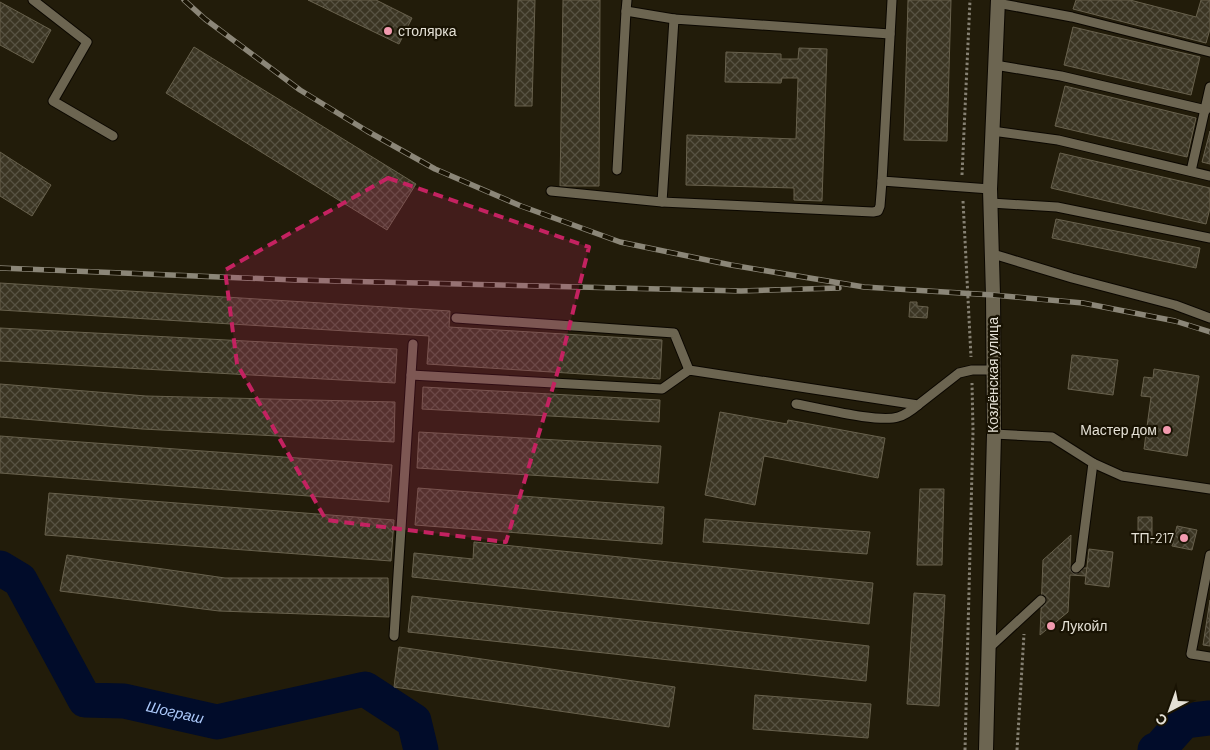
<svg xmlns="http://www.w3.org/2000/svg" width="1210" height="750" font-family="Barlow,sans-serif">
<style>
.lines{fill:none;stroke-linecap:round;stroke-linejoin:round}
.river{stroke:#010c2a;stroke-width:35}
.building{fill:url(#building-cross-hatch);stroke:#68614d}
.service-casing{stroke:#0b0700;stroke-width:11}
.tertiary-casing{stroke:#0b0700;stroke-width:16}
.path{stroke:#868173;stroke-width:3;stroke-dasharray:2.5 2.5;stroke-linecap:butt}
.service{stroke:#6c6551;stroke-width:9}
.tertiary{stroke:#6c6551;stroke-width:14}
.rail-casing{stroke:#8b8678;stroke-width:5.5}
.rail{stroke:#191303;stroke-width:4;stroke-dasharray:11;stroke-linecap:butt}
.marked{fill:#c42261;fill-opacity:0.2;stroke:#c42261;stroke-width:4;stroke-dasharray:10 6;stroke-linejoin:round}
.poi-dot{fill:#f29aaf;stroke:#191303;stroke-width:2}
.labels{text-anchor:middle;stroke-width:4.5;stroke-linejoin:round;paint-order:stroke}
.poi-label{font-size:14px;fill:#e5e1d6;stroke:#191303;text-anchor:start}
.street-label{font-size:14px;fill:#e5e1d6;stroke:#191303}
.water-label{font-size:15px;font-style:italic;fill:#acc9fa;stroke:#191303}
</style>
<defs>
<pattern id="building-cross-hatch" width="8" height="8" patternUnits="userSpaceOnUse" patternTransform="scale(1.25)"><rect width="8" height="8" fill="#3b3523"/><path d="M0 0l8 8M0 8l8-8" fill="none" stroke="#575242"/></pattern>
</defs>
<rect width="100%" height="100%" fill="#221c0a"/>
<g class="lines">
<g class="river">
<path id="s1" d="M0,568L20,580L85,700L124,701L217,722L365,689L414,721L421,750"/>
<path d="M1155,750L1160,748L1184,721L1210,718"/>
</g>
</g>
<g class="building">
<path d="M308,0H376L412,18L399,44Z"/>
<path d="M518,0H535L532,106H515Z"/>
<path d="M563,0H600L599,186H560Z"/>
<path d="M908,0H951L947,141L904,140Z"/>
<path d="M1076,0H1130L1196,17L1201,0H1210V29L1206,43L1073,9Z"/>
<path d="M0,2L51,30L33,63L0,45Z"/>
<path d="M1073,27L1200,57L1191,95L1064,65Z"/>
<path d="M194,47L416,184L387,230L166,93Z"/>
<path d="M799,48L827,49L822,201L794,200V188L686,185L687,135L796,139L798,78H782L781,83L725,82L726,52L781,54V59H798Z"/>
<path d="M1065,86L1196,118L1187,157L1055,126Z"/>
<path d="M1210,131V164L1202,162Z"/>
<path d="M0,152L51,185L32,216L0,196Z"/>
<path d="M1060,153L1210,188V208L1206,224L1051,188Z"/>
<path d="M1056,219L1200,248L1196,268L1052,238Z"/>
<path d="M0,283L450,311L449,327L662,340L660,379L427,364L429,336L0,310Z"/>
<path d="M910,302H917V306L928,307L927,318L909,317Z"/>
<path d="M0,328L397,349L395,383L0,361Z"/>
<path d="M1072,355L1118,360L1113,395L1068,389Z"/>
<path d="M1154,369L1199,376L1187,456L1144,449L1151,397L1141,396L1144,377L1153,378Z"/>
<path d="M0,384L146,396L395,402L394,442L142,429L0,417Z"/>
<path d="M423,387L660,400L659,422L422,409Z"/>
<path d="M720,412L787,424L788,420L885,438L878,478L764,456L755,505L705,495Z"/>
<path d="M419,432L661,446L658,483L417,468Z"/>
<path d="M0,436L392,465L389,502L0,473Z"/>
<path d="M418,488L664,507L662,544L415,525Z"/>
<path d="M920,489H944L942,565H917Z"/>
<path d="M49,493L394,520L391,561L45,535Z"/>
<path d="M1138,517H1152V543L1138,542Z"/>
<path d="M705,519L870,532L867,554L703,542Z"/>
<path d="M1177,526L1197,530L1192,550L1172,546Z"/>
<path d="M1071,535L1070,568H1087L1086,576L1070,575L1068,612L1040,635L1043,560Z"/>
<path d="M474,542L873,583L869,624L412,577L414,553L473,559Z"/>
<path d="M1089,549L1113,552L1109,587L1085,584Z"/>
<path d="M67,555L225,578H388L389,617L219,611L60,591Z"/>
<path d="M914,593L945,595L939,706L907,704Z"/>
<path d="M412,596L869,646L866,681L408,632Z"/>
<path d="M1210,600V646L1203,645Z"/>
<path d="M399,647L675,687L669,727L394,687Z"/>
<path d="M755,695L871,704L868,738L753,729Z"/>
</g>
<g class="lines">
<defs>
<g id="service">
<path d="M33,0L87,42L53,101L113,136"/>
<path d="M627,0L626,11L674,19"/>
<path d="M892,0L882,181L990,189"/>
<path d="M997,3L1072,17L1210,52"/>
<path d="M995,65L1061,76L1206,110"/>
<path d="M992,131L1058,140L1210,176"/>
<path d="M617,170L626,11"/>
<path d="M1191,171L1210,87"/>
<path d="M882,181L880,206L878,211L873,212L662,202L674,19L890,34"/>
<path d="M551,191L662,202"/>
<path d="M991,203L1057,207L1210,238"/>
<path d="M993,254L1072,278L1175,305L1210,318"/>
<path d="M456,318L674,333L689,370"/>
<path d="M411,375L662,389L689,370L918,405L959,373L972,370H993"/>
<path d="M796,404C820,408 878,423 898,417C906,415 912,410 918,405"/>
<path d="M994,434L1052,437L1093,463L1080,564L1076,568"/>
<path d="M1093,463L1122,476L1210,489"/>
<path d="M1210,555L1191,654L1210,657"/>
<path d="M394,636L413,344"/>
<path d="M989,648L1041,600"/>
</g>
<path id="tertiary" d="M986,750L994,434L993,295L990,189L998,0"/>
</defs>
<use href="#service" class="service-casing"/>
<use href="#tertiary" class="tertiary-casing"/>
<g class="path">
<path d="M962,175L970,0"/>
<path d="M963,201L971,357"/>
<path d="M965,750L973,431L972,383"/>
<path d="M1017,750L1024,634"/>
</g>
<use href="#service" class="service"/>
<use href="#tertiary" class="tertiary"/>
<defs>
<g id="rail">
<path d="M184,0L205,19L300,90L367,131L435,169L521,206L620,242L731,265L864,287L993,295L1083,303L1175,321L1210,332"/>
<path d="M0,268L295,280L741,291L839,288"/>
</g>
</defs>
<use href="#rail" class="rail-casing"/>
<use href="#rail" class="rail"/>
</g>
<path class="marked" d="M388,178L589,247L560,364L506,542L326,520L237,364L225,270Z"/>
<g class="poi-dot">
<circle cx="388" cy="31" r="5"/>
<circle cx="1167" cy="430" r="5"/>
<circle cx="1184" cy="538" r="5"/>
<circle cx="1051" cy="626" r="5"/>
</g>
<g class="labels">
<g class="poi-label">
<text x="398" y="36">столярка</text>
<text x="1157" y="435" text-anchor="end">Мастер дом</text>
<text x="1174" y="543" text-anchor="end">ТП-217</text>
<text x="1061" y="631">Лукойл</text>
</g>
<g class="street-label">
<text transform="translate(993 375) rotate(-90)" y="5">Козлёнская улица</text>
</g>
<g class="water-label">
<text dy="5" stroke="none"><textPath href="#s1" startOffset="251">Шограш</textPath></text>
</g>
</g>
<g transform="translate(1170 710) rotate(221)" stroke="#191303" stroke-width="4" paint-order="stroke">
<path d="M0-4L9 19L0 12L-9 19Z" fill="#e5e1d6"/>
<text y="-8" font-size="14" font-weight="bold" text-anchor="middle" fill="#e5e1d6">С</text>
</g>
</svg>
